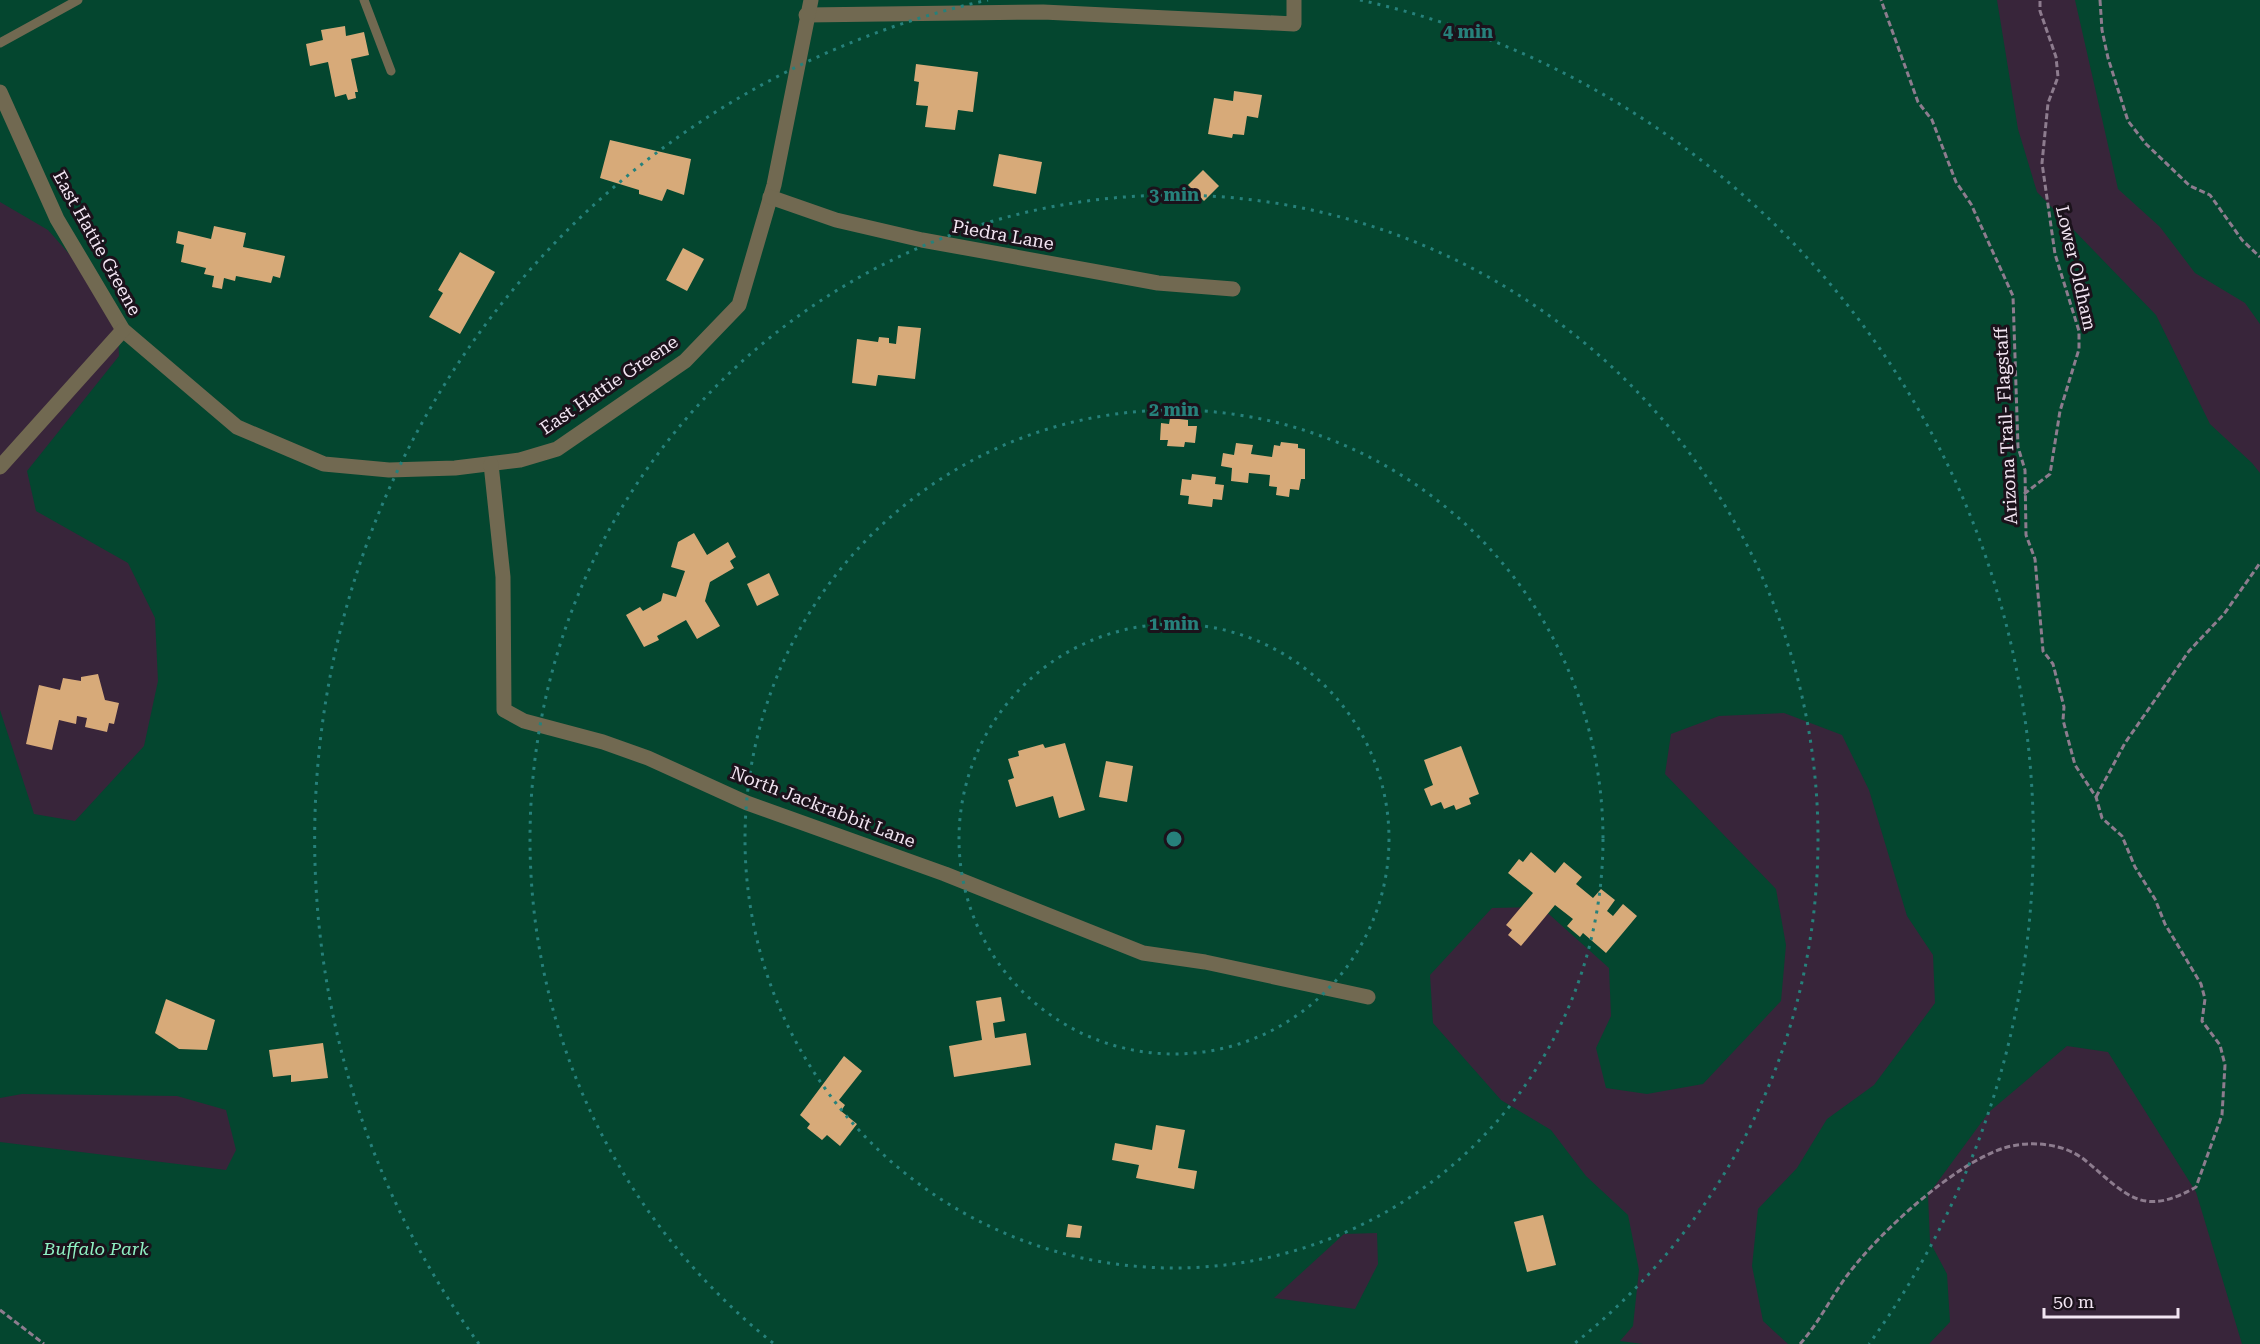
<svg xmlns="http://www.w3.org/2000/svg" width="2260" height="1344" font-family="'Roboto Serif',serif">
<style>
.green{fill:#04462f;fill-rule:evenodd}
.building{fill:#d7aa79}
.lines{fill:none;stroke-linecap:round;stroke-linejoin:round}
.path{stroke:#8d7c8e;stroke-width:3;stroke-dasharray:6 3;stroke-linecap:butt}
.service{stroke:#716951;stroke-width:9}
.minor{stroke:#716951;stroke-width:15}
.ring{fill:none;stroke:#26817b;stroke-width:3;stroke-dasharray:3 6}
.labels{text-anchor:middle;stroke-width:6;stroke-linejoin:round;paint-order:stroke}
.street-label{font-size:18px;fill:#f2e5f2;stroke:#1b121b}
.park-label{font-size:18px;font-style:italic;fill:#8ff0c3;stroke:#1b121b}
.centre{fill:#26817b;stroke:#1b121b;stroke-width:3}
.ring-label{font-size:18px;text-anchor:middle;font-weight:bold;fill:#26817b;stroke:#1b121b;stroke-width:6;stroke-linejoin:round;paint-order:stroke}
</style>
<rect width="100%" height="100%" fill="#38253a"/>
<g class="green">
<path d="M0,0H1997L2018,129L2037,192L2156,315L2210,424L2252,463L2260,473V1344H2242L2196,1192L2108,1052L2067,1046L1989,1112L1928,1195L1930,1242L1947,1274L1950,1322L1929,1344H1788L1763,1321L1752,1266L1758,1209L1797,1168L1827,1119L1874,1085L1935,1003L1933,955L1907,916L1869,790L1842,735L1784,713L1719,716L1671,734L1665,774L1776,889L1786,945L1781,1001L1703,1084L1647,1094L1606,1088L1596,1048L1611,1016L1609,968L1541,907L1492,908L1430,975L1433,1023L1501,1100L1551,1130L1586,1176L1628,1215L1639,1270L1633,1326L1620,1341L1643,1344H0V1142L226,1170L236,1150L226,1110L177,1096L22,1094L0,1098V710L34,814L75,821L144,746L158,681L155,618L128,563L36,511L27,471L119,356L117,308L48,230L0,202ZM1377,1233L1378,1264L1355,1309L1274,1298L1344,1234Z"/>
<path d="M2075,0H2260V324L2245,303L2195,273L2160,227L2118,189Z"/>
</g>
<g class="building">
<path d="M345,26L346,36L364,32L369,55L351,59L358,92H355L356,98L348,100L346,94L335,97L328,62L310,66L306,44L323,40L321,30Z"/>
<path d="M916,64L978,72L973,112L958,110L955,130L925,127L928,106L916,105L919,82L914,81Z"/>
<path d="M1234,91L1262,95L1258,118L1247,116L1244,135L1233,134L1232,138L1208,134L1214,98L1233,101Z"/>
<path d="M610,140L691,159L684,195L667,189L662,201L639,194V190L600,178Z"/>
<path d="M999,154L1042,162L1036,194L993,186Z"/>
<path d="M1203,170L1219,186L1204,201L1188,185Z"/>
<path d="M214,226L246,233L243,247L285,256L280,278L273,276L271,283L236,276L235,281L224,278L222,289L212,287L214,276L204,274L206,268L181,262L184,245L176,243L178,231L211,239Z"/>
<path d="M683,248L704,259L687,291L666,280Z"/>
<path d="M460,252L495,272L460,334L429,317L443,293L438,290Z"/>
<path d="M898,326L921,328L915,379L878,375L876,386L852,383L857,339L878,342L879,337L889,338V343L896,344Z"/>
<path d="M1170,418L1188,420V426H1197L1195,443L1185,442L1184,447L1167,446L1168,440H1160L1161,423L1169,424Z"/>
<path d="M1281,442L1298,444V448L1305,449V479H1301L1299,490L1290,489L1289,497L1276,495L1277,487L1269,486L1270,475L1249,473L1248,483L1231,481L1232,468L1221,466L1223,453L1234,455L1236,443L1253,445L1251,454L1272,457L1274,445L1280,446Z"/>
<path d="M1192,474L1216,477L1215,484L1224,485L1222,500L1213,499L1212,507L1188,504L1189,496L1180,495L1182,479L1191,480Z"/>
<path d="M694,533L707,555L728,542L736,557L730,561L734,568L710,582L705,601L720,626L697,639L686,620L657,636L659,640L644,647L626,615L640,607L643,611L661,601L663,593L676,597L685,571L671,567L678,542Z"/>
<path d="M769,573L779,595L757,606L747,584Z"/>
<path d="M98,674L105,700L119,703L114,724L109,723L107,732L85,727L87,718L77,716L76,724L59,720L52,750L26,744L39,685L60,690L63,678L81,681V677Z"/>
<path d="M1065,743L1085,810L1059,818L1053,796L1016,807L1008,780L1014,778L1008,759L1019,756L1018,751L1043,744L1045,748Z"/>
<path d="M1461,746L1479,794L1469,798L1471,804L1456,810L1454,805L1444,809L1441,802L1431,806L1424,789L1433,785L1424,760Z"/>
<path d="M1106,761L1133,766L1127,802L1099,797Z"/>
<path d="M1531,852L1555,873L1564,862L1582,877L1576,884L1593,898L1601,889L1615,900L1607,911L1613,916L1623,904L1637,916L1606,953L1583,933L1580,937L1567,926L1573,919L1555,905L1521,946L1508,935L1512,930L1506,925L1533,893L1508,873L1519,859L1523,862Z"/>
<path d="M1001,997L1005,1021L993,1023L995,1038L1026,1033L1031,1065L954,1077L949,1046L982,1040L976,1001Z"/>
<path d="M166,999L215,1020L207,1050L179,1049L155,1033Z"/>
<path d="M323,1043L328,1078L291,1082V1075L273,1077L269,1050Z"/>
<path d="M844,1056L862,1071L839,1100L845,1105L841,1111L857,1124L840,1146L827,1135L822,1140L807,1128L810,1124L800,1115Z"/>
<path d="M1156,1125L1185,1130L1178,1168L1197,1171L1194,1189L1136,1178L1139,1165L1112,1160L1115,1143L1152,1150Z"/>
<path d="M1543,1215L1556,1265L1527,1272L1514,1222Z"/>
<path d="M1068,1224L1082,1226L1080,1238L1066,1237Z"/>
</g>
<g class="lines">
<g class="path">
<path d="M2100,0L2102,30L2108,58L2128,121L2146,144L2190,186L2210,195L2242,240L2260,257"/>
<path d="M2024,494L2050,474L2060,411L2079,349V331L2055,254L2042,163L2048,103L2058,77L2056,57L2040,11V0"/>
<path d="M2096,797L2125,743L2189,651L2224,614L2260,563"/>
<path d="M0,1310L44,1344"/>
<path d="M1800,1344C1819,1323 1832,1295 1849,1273C1880,1232 1954,1164 2004,1148C2029,1140 2065,1143 2086,1161C2127,1195 2142,1218 2196,1187L2222,1115L2225,1065L2220,1045L2202,1021L2205,999L2201,984L2165,924L2155,899L2135,867L2122,836L2102,818L2096,797L2075,765L2063,720L2064,707L2053,664L2043,651L2035,559L2026,535L2025,470L2018,447L2013,296L1971,204L1956,182L1932,120L1918,102L1881,0"/>
</g>
<g class="service">
<path d="M364,0L391,71"/>
<path d="M0,43L78,0"/>
</g>
<g class="minor">
<path d="M806,15L1043,12L1294,24V0"/>
<path d="M0,92L57,219L123,330L237,427L324,464L389,470L455,468L520,460L557,449L685,361L739,305L774,185L811,0"/>
<path d="M770,197L836,220L922,240L1158,283L1233,289"/>
<path d="M491,464L503,577L504,710L524,721L603,742L648,758L747,803L945,874L1143,953L1205,962L1368,997"/>
<path d="M0,467L123,330"/>
</g>
</g>
<g class="ring">
<circle cx="1174" cy="839" r="215"/>
<circle cx="1174" cy="839" r="429"/>
<path d="M773 1343A644 644 0 1 1 1575 1343"/>
<path d="M479 1344A859 859 0 0 1 988 0M1360 0A859 859 0 0 1 1869 1344"/>
</g>
<g class="labels">
<g class="street-label">
<text transform="translate(1003 235) rotate(10)" y="6">Piedra Lane</text>
<text transform="translate(97 243) rotate(61)" y="6">East Hattie Greene</text>
<text transform="translate(2076 268) rotate(77)" y="6">Lower Oldham</text>
<text transform="translate(609 385) rotate(-34)" y="6">East Hattie Greene</text>
<text transform="translate(2006 426) rotate(-93)" y="6">Arizona Trail- Flagstaff</text>
<text transform="translate(823 807) rotate(21)" y="6">North Jackrabbit Lane</text>
</g>
<g class="park-label">
<text x="96" y="1255">Buffalo Park</text>
</g>
</g>
<circle cx="1174" cy="839" r="9" class="centre"/>
<g class="ring-label">
<text x="1468" y="38">4 min</text>
<text x="1174" y="201">3 min</text>
<text x="1174" y="416">2 min</text>
<text x="1174" y="630">1 min</text>
</g>
<path d="M2044 1308v9h134v-9" fill="none" stroke="#f2e5f2" stroke-width="3"/>
<text x="2053" y="1308" font-size="18" fill="#f2e5f2" stroke="#1b121b" stroke-width="4.5" paint-order="stroke">50 m</text>
</svg>
